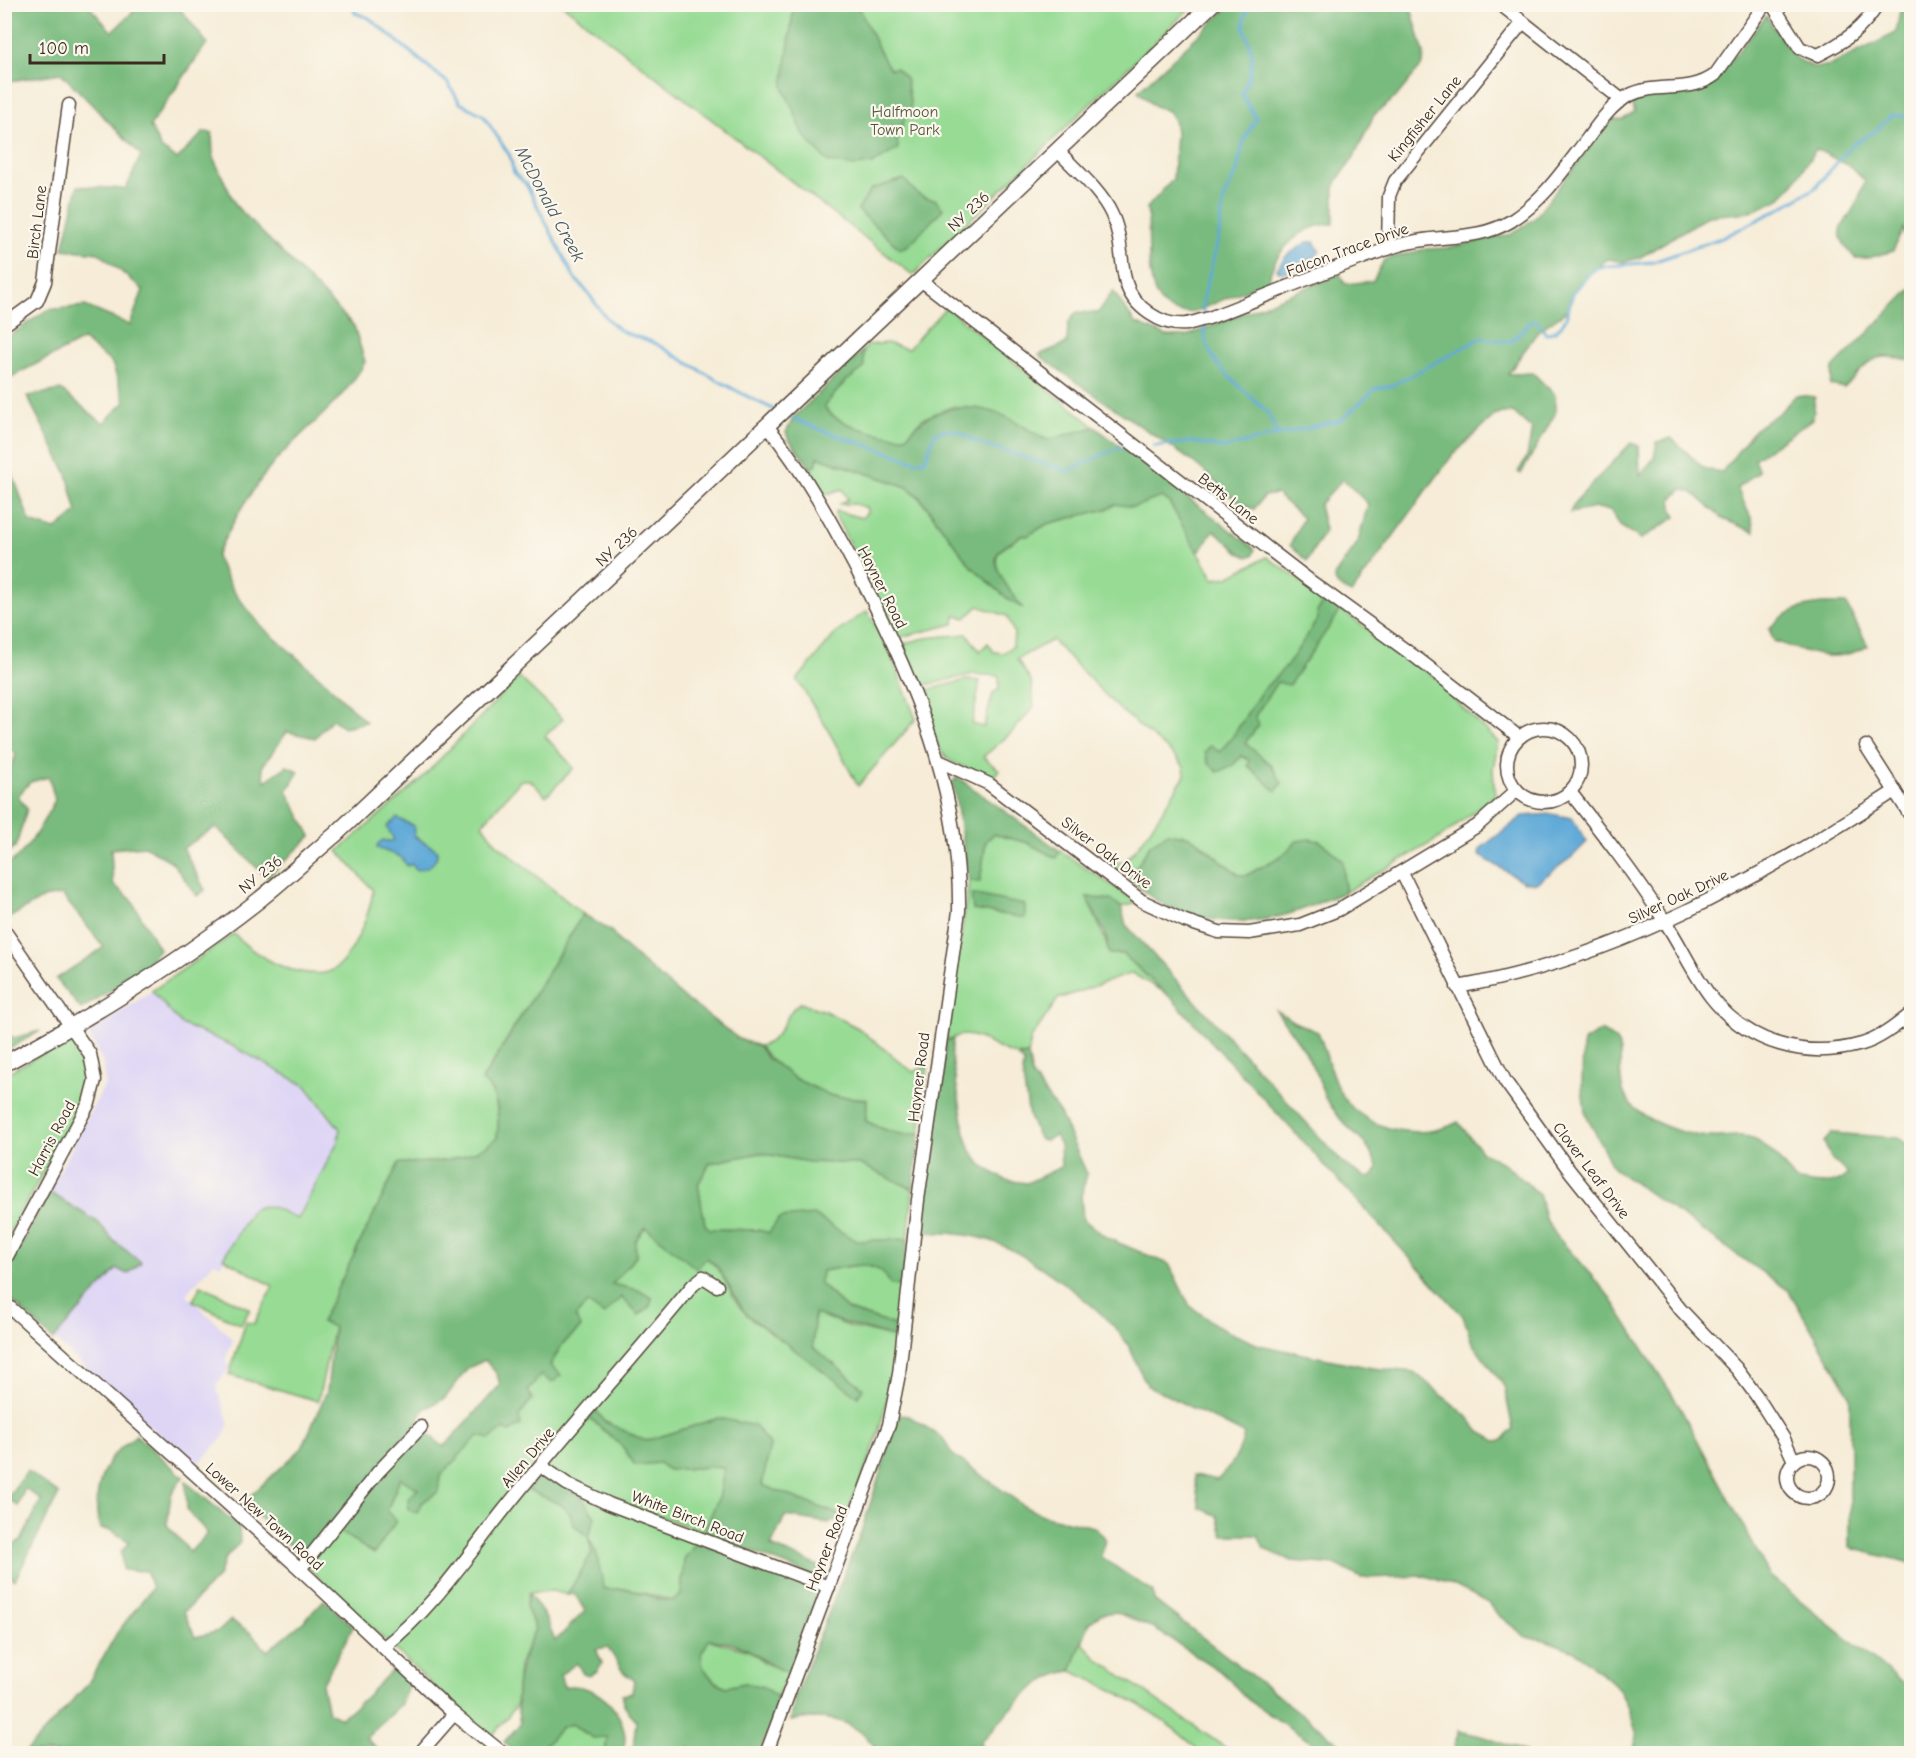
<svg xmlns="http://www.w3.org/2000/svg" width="1916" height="1758" font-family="'Comic Neue',sans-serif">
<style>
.built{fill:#ded5f5}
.green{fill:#97db94;stroke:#698259;stroke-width:1.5}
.forest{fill:#79bb7e;stroke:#5a724e;stroke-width:1.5}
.water{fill:#60aad8;stroke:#4e6a7b;stroke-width:1.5}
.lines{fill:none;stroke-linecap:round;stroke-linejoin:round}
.stream{stroke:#60aad8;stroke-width:3}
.minor-casing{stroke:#57473a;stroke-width:15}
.major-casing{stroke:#57473a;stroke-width:18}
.minor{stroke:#fff;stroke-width:12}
.major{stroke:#fff;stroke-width:15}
.labels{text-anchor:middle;stroke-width:4.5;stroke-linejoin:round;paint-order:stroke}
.park-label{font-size:16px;fill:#52563c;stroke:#fbf7ec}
.street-label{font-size:16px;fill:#3b2a1e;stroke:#fbf7ec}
.water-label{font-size:18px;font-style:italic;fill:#48575f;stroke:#fbf7ec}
</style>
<rect width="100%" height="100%" fill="#fbf7ec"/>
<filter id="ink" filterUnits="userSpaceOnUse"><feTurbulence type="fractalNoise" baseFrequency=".0167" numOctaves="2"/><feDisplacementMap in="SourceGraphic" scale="12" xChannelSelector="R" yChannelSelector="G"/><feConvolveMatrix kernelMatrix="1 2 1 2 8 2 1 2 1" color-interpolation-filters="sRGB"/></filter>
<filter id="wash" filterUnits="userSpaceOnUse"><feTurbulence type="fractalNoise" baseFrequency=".008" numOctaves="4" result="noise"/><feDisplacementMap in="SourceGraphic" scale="24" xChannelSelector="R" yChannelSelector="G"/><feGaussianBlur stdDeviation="1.35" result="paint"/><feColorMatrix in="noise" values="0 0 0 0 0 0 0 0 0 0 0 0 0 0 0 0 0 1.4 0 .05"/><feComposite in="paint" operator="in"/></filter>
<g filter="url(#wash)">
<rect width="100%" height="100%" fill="#f6ecd7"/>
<path class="built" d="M152,991L181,1024L229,1044L306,1086L340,1129L338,1141L298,1220L269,1205L258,1206L251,1211L221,1265L214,1262L186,1294L233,1339L225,1362L230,1367L216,1386L229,1424L222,1439L195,1468L5,1294L4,1278L105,1084L103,1063L88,1033Z"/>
<g class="green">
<path d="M563,5H1193L913,275Z"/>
<path d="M946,307L1095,427L1047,440L954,406L922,419L906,437C883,437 835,425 824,406L845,382L864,368L863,351L868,345L887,343L908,349Z"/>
<path d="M818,457L907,487C923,499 931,514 943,529C966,557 988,589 1021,606C1012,596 988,566 999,552C1005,545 1015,542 1021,535L1027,536L1047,524L1110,508L1144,483L1169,502L1214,579L1228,577L1267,557L1451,689L1455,700L1498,742L1493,769L1495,795L1440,838L1345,892L1343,861L1320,841L1283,855L1247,875H1239L1199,842L1182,834L1150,845L1130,878L1112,865L1113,862C1116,862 1119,863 1122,862C1136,857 1175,790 1185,775L1184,767L1177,758L1116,706L1052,640L1017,659L1031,681L1034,707L1012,732L983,757L999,770L991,780C978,771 961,768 949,760C933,747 928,715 922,696L923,691L966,680L980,681L972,724L984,727L993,693L999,689V676L973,674L922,686L902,647L905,643L926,638L967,634L980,651L988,643L994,652L1003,653L1013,646L1014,633L1007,616L978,606L966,618L955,616L954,624L898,638L835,515L836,511L862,518L867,512V508L855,504H840L848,499L842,489L824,495L809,467L816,466Z"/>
<path d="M867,611L890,653L916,719L858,786L827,728L797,680L836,633Z"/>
<path d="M519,677L563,719L545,736L574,768L546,796L530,780H521L482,824L496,843L583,914L482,1080C499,1094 499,1118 497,1139C467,1162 435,1163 399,1163L321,1322L334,1326L318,1401L229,1375L246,1322L254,1324L273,1286L223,1258L251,1211C268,1199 281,1212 298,1219L338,1141L340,1129L306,1086L229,1044L181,1024L152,991L234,934C255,956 291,977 324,973C350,970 371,911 373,890L338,851L419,781Z"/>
<path d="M994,834L1028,843L1055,858L1060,851L1135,901L1134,904L1121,907L1111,900L1087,897C1094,917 1105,933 1109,954H1123L1164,992L1132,973L1058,999L1031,1038L1028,1055C1003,1059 988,1035 964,1035C958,1034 951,1040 946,1041L969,881H980L986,841Z"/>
<path d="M800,1003L825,1011L858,1028L913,1072L928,1066L920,1133C899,1137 884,1130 866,1121L867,1099C856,1097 844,1098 833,1096C810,1092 772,1065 759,1046C785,1040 783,1012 800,1003Z"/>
<path d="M68,1040C89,1056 87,1079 83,1101L5,1241V1074Z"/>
<path d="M760,1153L809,1162L859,1164L913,1189L908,1239L856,1241L840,1233H769L758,1230L710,1229L705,1225L698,1184L710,1163Z"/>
<path d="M645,1227L697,1268L706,1258C726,1272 729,1298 746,1314C769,1335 799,1347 827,1360L813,1347L814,1313L851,1327L896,1338C889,1410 875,1451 845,1517L762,1485L770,1446L719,1418L646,1441L605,1422L595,1410L589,1418L623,1447L635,1465L660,1463L668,1470L709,1467L724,1468L720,1495L703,1532L614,1500L585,1487L562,1505L571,1514L573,1524L580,1495L697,1542L681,1579V1595L673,1601L630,1589L604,1590L596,1552L589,1540L592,1553L567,1595L552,1591L529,1593L526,1606L535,1629L519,1665L516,1706L492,1736L462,1713L307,1566L337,1530L387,1511L400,1477L419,1489L421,1503L438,1492L440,1476L478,1435L519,1416L532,1399L528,1390L541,1375H560L550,1366L562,1345L581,1327L575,1317L588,1302L621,1297L639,1315L650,1306L652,1297L612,1284L636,1256L635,1241Z"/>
<path d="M859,1265C876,1267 884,1270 891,1285L902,1286L897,1326L848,1310L819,1283L822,1271Z"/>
<path d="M201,1285L250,1309L241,1325L193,1301Z"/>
<path d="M1082,1637L1083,1643L1096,1658L1233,1753H1201C1165,1716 1119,1691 1071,1671Z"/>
<path d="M709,1640L750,1651L765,1663L789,1672L777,1697L763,1687L745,1683L726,1687L714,1681L703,1667L700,1655Z"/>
<path d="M572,1724L585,1734L608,1737L605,1753L537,1754L562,1727Z"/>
</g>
<g class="forest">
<path d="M36,5H88L112,32L140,5H177L207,43L150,126L161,148L177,159L204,132L212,133L213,157L236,206L354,326L365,362C343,403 303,429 273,464C252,489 229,527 216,557L234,592L261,626L324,681L366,722L344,727L332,719L315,738L287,732L262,767L265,781L287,766L299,771L287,791L311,836L267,878L216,827L183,848L205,890L197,896L172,862L145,846L111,849L113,884L131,899L159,949L143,970L81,1009L56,979L104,947L62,895L43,898L9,918L5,912V866C28,854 43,822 55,800L49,777L30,782L18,796L27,809L16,846L5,855V826L7,824L5,782L16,754L4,745L5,453L30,522L55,530L77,512L67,474L27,396L61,390L103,423L125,402L112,363L83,340L5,380V339L47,310L85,306L130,325L143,290L99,253L63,249L78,186L126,189L141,155L61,73L10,81L5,89V5Z"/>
<path d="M794,5H857C869,26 876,48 890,69L896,68L906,78L911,106L897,136L898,149L872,164L854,166L828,162L805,137L783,87Z"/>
<path d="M1231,5H1410L1424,53L1423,64L1396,97L1374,115L1353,159L1338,179L1334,188V224C1304,223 1274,250 1269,280L1194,312C1135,320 1153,242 1147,208L1173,179L1176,132L1174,120L1168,111L1153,105L1138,91Z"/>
<path d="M1901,5H1911V250L1906,243L1903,229L1893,251L1868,258H1855C1831,231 1841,231 1856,204C1860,197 1862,188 1865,181L1851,167L1816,149L1792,186L1778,200L1750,212L1708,216L1639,258L1623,262L1608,259L1590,273L1573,293L1568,310L1538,331L1508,374L1533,373L1555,395V414L1521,474L1518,472L1527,457L1532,429L1513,412L1496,414L1451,457L1351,594L1337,585L1334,576L1358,542L1368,504L1343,479L1319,505L1325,530L1307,561L1290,545L1303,518L1276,494L1264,496L1254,509C1227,500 1215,478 1193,462C1142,426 1089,393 1039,355L1067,343L1068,323L1077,312L1098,313L1113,291L1135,323L1167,336H1187L1340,274L1345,284L1373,281L1384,260L1425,249L1449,248L1512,234L1535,218L1610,120H1622L1635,112L1630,100L1659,92L1699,90L1716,79L1766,16L1794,57L1814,68L1831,65L1896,33Z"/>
<path d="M904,179C913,190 920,199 935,199L943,209L909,245L900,249L858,210L871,189Z"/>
<path d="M1911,289V361C1870,350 1871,362 1844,388L1830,385L1833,368Z"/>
<path d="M863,351L864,368L845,382L824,406C834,425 884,437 906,437C931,406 964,401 1002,415C1018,421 1032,433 1047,440L1095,427L1255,549L1253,555L1248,557L1240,553L1214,530L1198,553L1169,502L1162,497L1134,507L1114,504L1110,508L1047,524L1027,536L1021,535C1014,542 1004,545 998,553C989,566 1015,598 1023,608L1009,600L970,565L919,496L907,487L825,459L818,457L816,465L811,468L788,438L786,432L794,417Z"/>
<path d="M1796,395L1815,397L1813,419L1754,459L1759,471L1737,488L1752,520L1754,532L1723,519L1693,493L1682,489L1672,499V508L1676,517L1641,539L1620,526L1611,510L1595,508L1570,513L1575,502L1631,443L1639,446L1640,476L1654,458L1657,442L1671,438L1705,469L1722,472L1755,429L1780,412Z"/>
<path d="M1326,599L1341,610L1289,685L1277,682L1255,716L1259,725L1245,743L1271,765L1282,783L1276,791L1248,766L1249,760L1242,756L1233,765L1218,772L1208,763L1205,752L1211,745L1219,752L1231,739L1261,692L1289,663L1313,626L1318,619L1317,612Z"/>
<path d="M1823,604H1846L1868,646C1832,665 1809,653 1774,641L1769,629C1784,612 1801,606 1823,604Z"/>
<path d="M957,777L1060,851L1056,858L1028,843L994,834L986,841L980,882L969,881L953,782Z"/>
<path d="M1168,833L1191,837L1239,875H1247L1283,855L1297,841L1309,839L1320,841L1343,861L1345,892C1329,898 1314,905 1298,911C1243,930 1171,924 1130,878L1150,845Z"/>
<path d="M971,894L1025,905V918L973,910Z"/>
<path d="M1086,897L1111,900L1121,907L1126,925L1345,1165L1367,1178L1373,1176L1378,1167L1366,1145L1341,1120L1325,1098L1319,1080L1305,1051L1275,1009L1294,1022L1318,1032C1326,1050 1329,1070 1338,1088C1358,1130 1420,1143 1458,1122L1482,1152L1505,1164L1539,1194L1545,1218L1556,1235L1610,1297L1678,1404L1770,1576L1911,1690V1753H1633L1637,1735L1629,1709L1618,1688L1575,1651L1545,1640L1526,1637L1498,1615L1489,1603L1453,1585L1426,1576L1361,1578L1337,1565L1292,1561L1264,1549L1258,1535H1223L1218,1516L1200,1508L1194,1475L1217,1480C1231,1467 1241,1453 1244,1434L1148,1386C1139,1373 1136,1358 1128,1345C1107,1310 1027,1253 989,1240C966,1233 944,1233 920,1232L946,1041L953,1039L951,1054L965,1133L971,1151L983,1166L1005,1180L1027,1183L1061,1167L1060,1145L1055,1135L1045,1141L1040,1140L1029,1117L1022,1071L1024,1063L1018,1057L1028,1055L1032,1076L1060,1114L1087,1174L1081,1196L1083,1219L1107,1238L1169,1264L1189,1305L1222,1329L1259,1345L1372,1368L1414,1372L1467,1416L1480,1432L1496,1441L1503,1440L1513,1429L1504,1386L1472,1343L1463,1316L1173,1000L1123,954H1109L1105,933Z"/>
<path d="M583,914L612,932L621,944L683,997L739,1039L759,1046L766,1057L796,1079L832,1096L867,1099L866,1121C884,1130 899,1137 920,1133L913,1189L859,1164L809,1162L760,1153L710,1163L698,1184L705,1225L710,1229L758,1230L769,1233L779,1218L814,1215L856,1241L908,1239L902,1286L891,1285C877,1255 849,1267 822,1271L819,1283L848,1310L897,1326L896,1338L814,1314L813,1347L863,1388L858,1397L745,1313L717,1266L706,1258L697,1269L645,1227L635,1241L636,1256L612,1284L638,1290L652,1298L650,1306L639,1315L621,1297L604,1315L587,1303L575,1317L581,1327L562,1345L550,1365L561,1375L552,1383L541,1375L528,1390L532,1399L519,1416L521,1425L510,1432L504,1429L490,1439L478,1436L440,1476L438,1492L421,1503L417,1513L409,1510L408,1499L418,1489L400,1478L387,1511L396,1521L374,1554L337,1530L376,1479L423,1430L444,1447L500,1385L497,1374L485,1360L468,1368L445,1398L424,1409L413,1431L309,1553L300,1554L250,1510L246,1500L302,1448L327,1391L334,1327L321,1322L399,1163C435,1163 467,1162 497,1138C499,1119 500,1093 482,1081Z"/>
<path d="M4,1031L14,1038L40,1031L5,1051Z"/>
<path d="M1601,1031C1605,1034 1613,1037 1616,1041C1628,1058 1607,1092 1643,1115C1662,1127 1690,1136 1712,1137C1723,1138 1738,1134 1749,1137C1769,1145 1783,1164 1795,1180C1811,1184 1835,1188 1848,1174L1831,1158L1824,1142L1832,1133L1898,1138L1911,1147V1563L1850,1548V1395L1789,1291L1613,1168L1585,1112L1582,1088L1583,1042Z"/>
<path d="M49,1192L98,1222L114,1241L141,1262L128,1274L117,1269L53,1340L5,1294L4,1278Z"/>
<path d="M596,1410L605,1422L646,1441L719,1418L755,1426L770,1446L762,1485L845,1517L829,1523L785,1516L771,1546L818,1566L815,1577L703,1532L720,1495L724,1468L709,1467L668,1470L659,1463L635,1465L623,1447L589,1417Z"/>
<path d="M899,1415L909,1416L943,1438L952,1454L1027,1508L1045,1516L1094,1527L1105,1539L1101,1557L1153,1592L1154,1600L1352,1753H1327L1247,1699L1223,1673L1155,1629L1116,1612L1100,1614L1089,1624L1071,1671C1033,1676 1005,1717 980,1743L984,1753H879C858,1720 828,1713 791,1721L795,1697L861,1532Z"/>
<path d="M136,1435L183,1477L171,1495L167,1525L190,1552L208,1533L187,1511L186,1482L239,1527L240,1542L224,1560L218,1577L184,1612L195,1637L219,1631L231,1620L251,1633L267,1651L303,1622L324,1600L353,1627L322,1685L328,1712L341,1718L366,1697L395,1667L410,1683L400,1705L366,1738L382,1753H25L87,1685L117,1633L152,1588L146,1571L123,1570L121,1552L129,1542L111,1530L101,1529C92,1508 98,1476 112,1457C118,1449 129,1442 136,1435Z"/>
<path d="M27,1471L59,1494L15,1580L5,1574V1551L22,1539L41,1500L25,1488L18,1506L7,1498Z"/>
<path d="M543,1471L580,1495L595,1517L588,1537L596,1552L604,1589H630L659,1599L673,1601L681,1595L684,1559L697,1542L822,1589L789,1672C773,1669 765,1660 751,1652C740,1644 722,1641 709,1640L701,1654L703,1667L714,1682L726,1687L745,1683L763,1687L777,1697L779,1707L759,1753H695L689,1748L684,1753H630L633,1747L636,1721L624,1705L622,1695L632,1693L634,1680L623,1672L608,1647L596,1649L602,1663L597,1671L589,1676L583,1674L577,1663L560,1675L564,1687C597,1679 636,1721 622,1753H605L607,1737L593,1738L572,1724L562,1727L537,1753H517L504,1742L520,1724C512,1686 520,1662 535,1629L526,1606L529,1593L547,1620L555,1641L585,1611L575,1594L567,1595L592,1553L588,1537L573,1524L570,1514L562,1505L528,1490Z"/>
<path d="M1459,1731L1485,1737L1529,1753H1459L1454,1746Z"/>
</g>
<g class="water">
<path d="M1307,242H1314L1320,251L1317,255L1289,272H1280L1277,269L1286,256Z"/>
<path d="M1551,814L1572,818L1587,842L1572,857L1536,883L1524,882L1479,855L1480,849L1523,816Z"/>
<path d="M397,818L414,826V836L437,850C438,863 428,869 416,870L412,864L407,866L401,857L377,848L378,844L383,840L390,842L394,840L387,827Z"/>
</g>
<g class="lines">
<g class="stream">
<path d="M353,4L355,13L369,18L448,83L460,103L483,115L510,156L514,173L526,184L575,279C593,294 600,317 620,330C631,337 647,338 658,345C696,368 734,391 775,410"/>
<path d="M1203,312V300L1219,235L1224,197L1237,171L1244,140L1256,118L1242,95C1246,82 1252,73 1252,59C1252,36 1235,28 1251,4"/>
<path d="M1204,327C1205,368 1244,385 1268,414C1273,419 1273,428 1278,434"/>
<path d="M790,417L816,428L913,461H925L934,435L942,430L958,431L978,443L1068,471L1117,448H1127"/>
<path d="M1154,446L1192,442L1223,448L1341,420L1376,388L1391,386L1481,338L1511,342L1531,321H1537L1546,334L1555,331L1561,326L1566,318L1573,293L1590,273L1598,267L1653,262L1724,237L1781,208L1815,188L1852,145L1877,130L1892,115L1912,117"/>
</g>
</g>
</g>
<g filter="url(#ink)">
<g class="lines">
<defs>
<g id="minor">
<path d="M1500,4L1622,100"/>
<path d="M1772,4L1800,48L1818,55C1843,43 1863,29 1878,4"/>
<path d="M1058,151C1076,170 1101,191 1112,215C1122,236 1120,261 1126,283C1133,307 1162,327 1187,324C1194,322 1202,320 1209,318C1272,294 1333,267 1396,246C1434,233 1475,243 1511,221C1544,200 1564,169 1588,138C1599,123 1611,105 1628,96C1656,81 1688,95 1715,75L1765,4"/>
<path d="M1388,249L1389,196L1395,181L1523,22"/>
<path d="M922,281L1309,580L1418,659L1519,737"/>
<path d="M4,325L37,301L45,282L69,105"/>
<circle cx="1544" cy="765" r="37"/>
<path d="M1866,746L1912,818"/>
<path d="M939,761L989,784L1142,901L1185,921L1219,932L1249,933L1300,925L1338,910L1477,826L1517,790"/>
<path d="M1570,792C1603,834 1635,875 1664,920C1681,945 1693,974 1711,997C1748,1044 1806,1060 1862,1044C1880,1039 1897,1025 1912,1013"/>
<path d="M1402,873L1505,1081L1569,1170L1681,1310L1736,1368L1756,1395L1784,1439L1794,1461"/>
<path d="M4,930L90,1054L95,1080L89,1103L4,1262"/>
<path d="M1457,987C1620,959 1757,879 1895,791"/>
<path d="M4,1302L300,1569L454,1714L504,1754"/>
<circle cx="1808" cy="1477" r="21"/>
<path d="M541,1466L567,1484L609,1504L829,1587"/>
<path d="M300,1569L378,1472L421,1427"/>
<path d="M384,1647C432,1609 465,1559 503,1511C564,1434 631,1361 693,1285L703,1277L717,1286"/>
<path d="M419,1754L454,1714"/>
<path d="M766,1754L889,1425L899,1374L918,1200L959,911C961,791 915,683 861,578C833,525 806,474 768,427"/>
</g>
<path id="major" d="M4,1064C93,1016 180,962 259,900C285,879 310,856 336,834L1212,4"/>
</defs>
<use href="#minor" class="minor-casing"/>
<use href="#major" class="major-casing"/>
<use href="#minor" class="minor"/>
<use href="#major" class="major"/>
</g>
</g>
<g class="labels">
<g class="park-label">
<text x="905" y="117">Halfmoon<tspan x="905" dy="18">Town Park</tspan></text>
</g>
<g class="street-label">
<text transform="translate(1424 118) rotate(-51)" y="6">Kingfisher Lane</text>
<text transform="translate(968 211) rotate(-43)" y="6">NY 236</text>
<text transform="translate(36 222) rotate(-83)" y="6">Birch Lane</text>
<text transform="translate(1347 249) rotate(-20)" y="6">Falcon Trace Drive</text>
<text transform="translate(1229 498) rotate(38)" y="6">Betts Lane</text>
<text transform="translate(616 546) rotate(-43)" y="6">NY 236</text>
<text transform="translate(883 587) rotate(63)" y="6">Hayner Road</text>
<text transform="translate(1107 852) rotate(37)" y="6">Silver Oak Drive</text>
<text transform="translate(260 874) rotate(-39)" y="6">NY 236</text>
<text transform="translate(1678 896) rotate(-25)" y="6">Silver Oak Drive</text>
<text transform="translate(918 1077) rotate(-83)" y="6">Hayner Road</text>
<text transform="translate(51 1138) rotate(-62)" y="6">Harris Road</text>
<text transform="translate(1592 1170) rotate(53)" y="6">Clover Leaf Drive</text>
<text transform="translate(527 1457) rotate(-50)" y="6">Allen Drive</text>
<text transform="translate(265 1516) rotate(42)" y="6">Lower New Town Road</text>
<text transform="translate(688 1516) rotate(21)" y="6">White Birch Road</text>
<text transform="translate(826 1548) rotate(-69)" y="6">Hayner Road</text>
</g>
<g class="water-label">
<text transform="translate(550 204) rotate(62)" y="6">McDonald Creek</text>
</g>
</g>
<rect width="1916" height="1758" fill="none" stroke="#fbf7ec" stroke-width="24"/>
<path d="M30 54v9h134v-9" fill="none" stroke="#3b2a1e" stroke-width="3"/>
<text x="39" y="54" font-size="18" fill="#3b2a1e" stroke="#fbf7ec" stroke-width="4.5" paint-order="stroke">100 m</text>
</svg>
